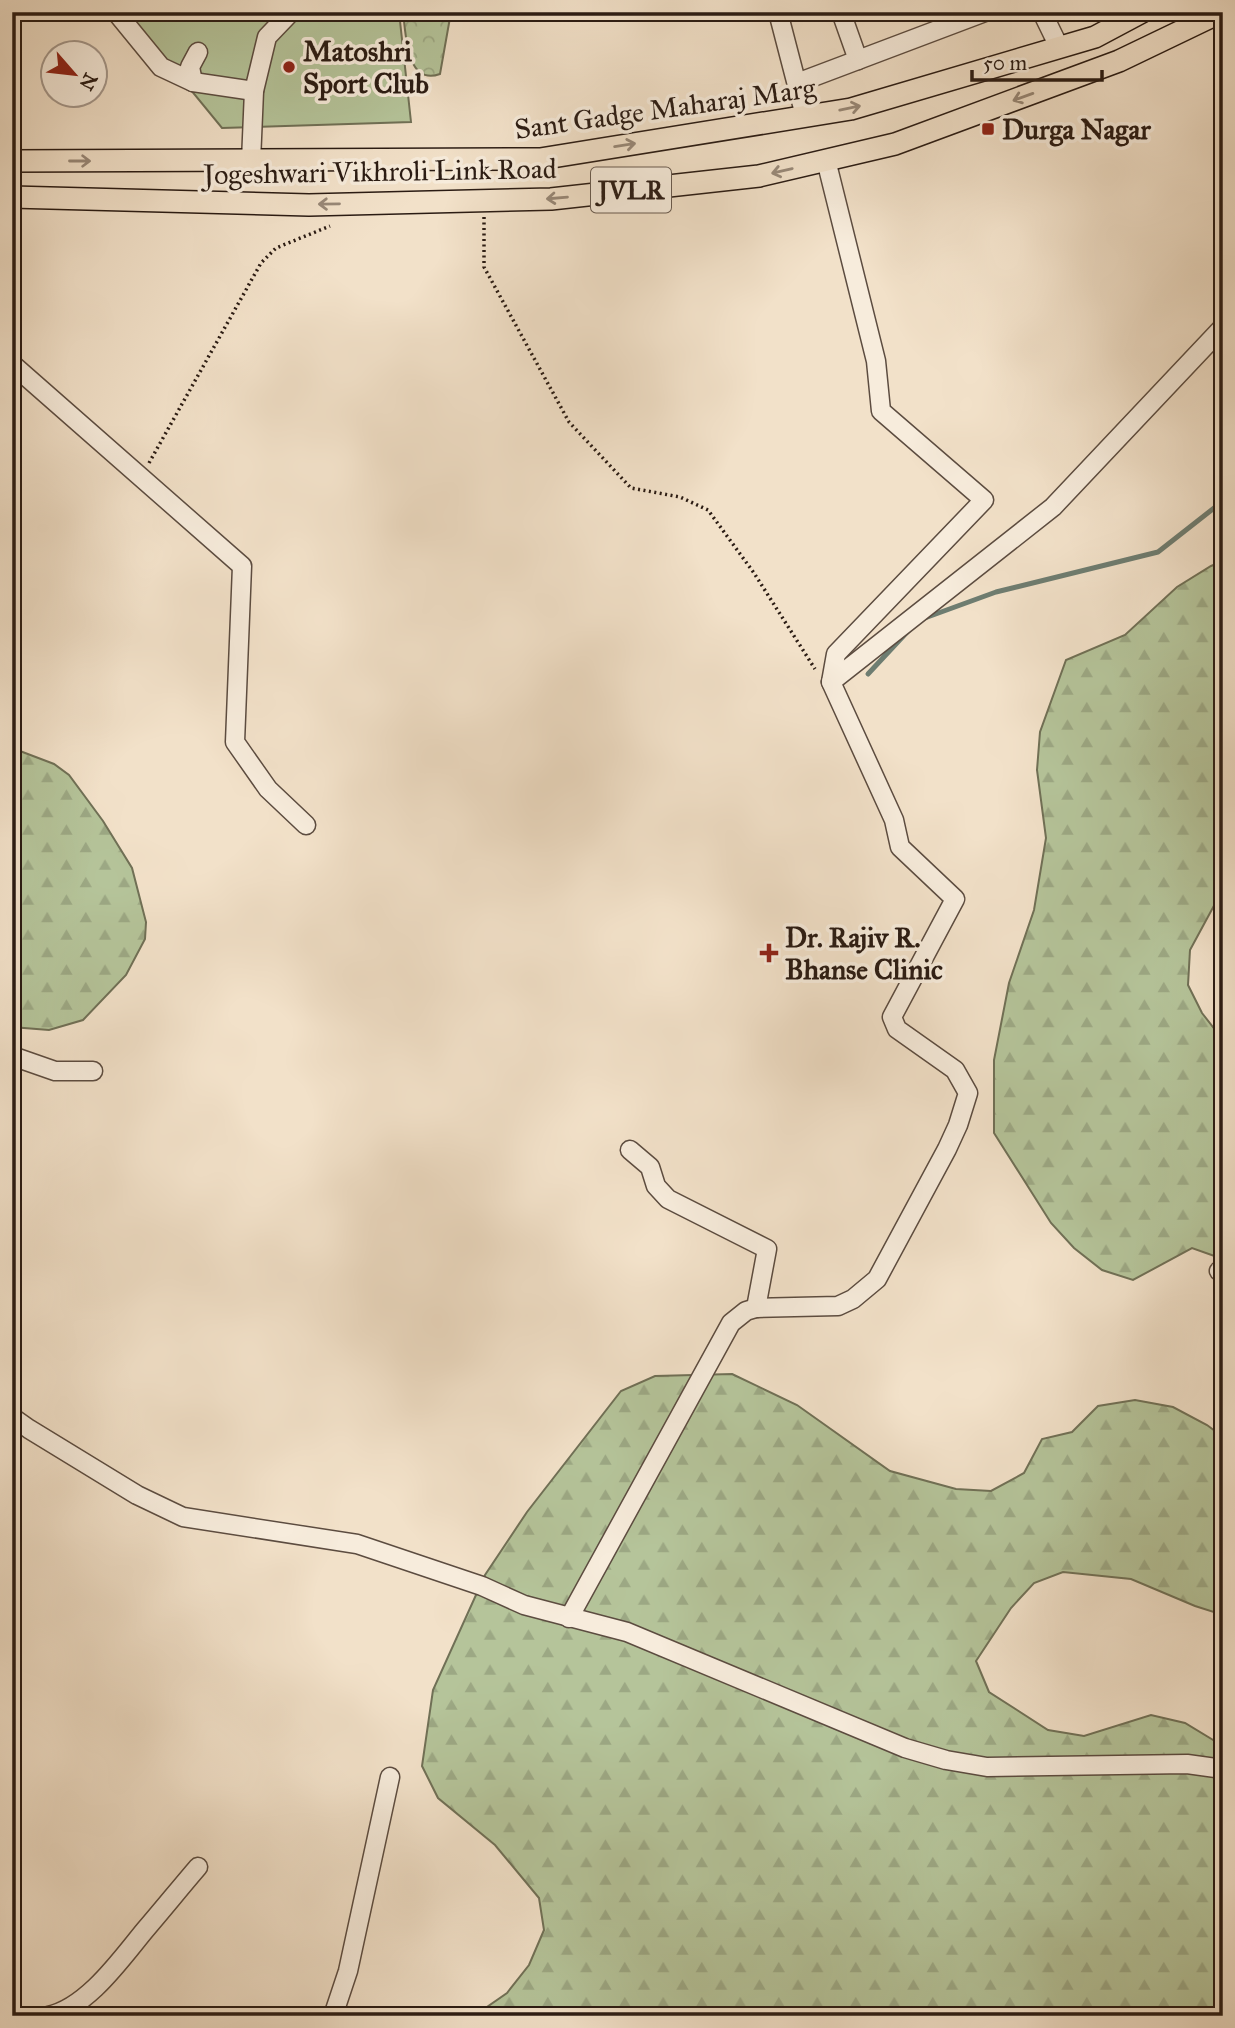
<svg xmlns="http://www.w3.org/2000/svg" width="1235" height="2028" font-family="'IM FELL Great Primer',serif">
<style>
.forest{fill:url(#forest-firs);stroke:#707056;stroke-width:2}
.park{fill:url(#park-crowns);stroke:#707056;stroke-width:2}
.garden{fill:#b5c49a;stroke:#707056;stroke-width:2}
.lines{fill:none;stroke-linecap:round;stroke-linejoin:round}
.stream{stroke:#6e7d71;stroke-width:5}
.minor-casing{stroke:#5c4c40;stroke-width:21}
.major-casing{stroke:#2a1b13;stroke-width:24}
.path{stroke:#2a1b13;stroke-width:3.5;stroke-dasharray:2 3.5;stroke-linecap:butt}
.minor{stroke:#f7ecdc;stroke-width:18}
.major{stroke:#f2e1c9;stroke-width:21}
.oneway{stroke:#988877}
.poi-dot{fill:#8f2418;stroke:#f7ecdc;stroke-width:2.5}
.labels{text-anchor:middle;stroke-width:7;stroke-linejoin:round;paint-order:stroke}
.shield{fill:#f7ecdc;stroke:#685a4f;stroke-width:2}
.shield-label{font-size:26px;font-weight:bold;fill:#2a1b13}
.poi-label{font-size:28px;font-weight:bold;fill:#2a1b13;stroke:#f7ecdc;text-anchor:start}
.street-label{font-size:28px;fill:#2a1b13;stroke:#f7ecdc}
</style>
<defs>
<pattern id="forest-firs" width="22" height="20" patternUnits="userSpaceOnUse" patternTransform="scale(1.75)"><rect width="22" height="20" fill="#b5c49a"/><path d="M5 1l3.5 6h-7zM16 11l3.5 6h-7z" fill="#9ca884"/></pattern>
<pattern id="park-crowns" width="20" height="18" patternUnits="userSpaceOnUse" patternTransform="scale(1.75)"><rect width="20" height="18" fill="#b5c49a"/><path d="M2 6a3 3 0 1 1 6 0M12 15a3 3 0 1 1 6 0" fill="none" stroke="#9ca884"/></pattern>
</defs>
<rect width="100%" height="100%" fill="#f2e1c9"/>
<filter id="stains"><feTurbulence type="fractalNoise" baseFrequency=".00286" numOctaves="4"/><feColorMatrix values="0 0 0 0 .2 0 0 0 0 .09 0 0 0 0 .02 0 0 0 .5 -.17"/></filter>
<radialGradient id="worn" r=".72"><stop offset=".6" stop-color="#630" stop-opacity="0"/><stop offset="1" stop-color="#630" stop-opacity=".3"/></radialGradient>
<g class="forest">
<path d="M1223,561V889L1190,950L1188,985L1202,1013L1223,1040V1259L1192,1248L1133,1280L1102,1270L1074,1248L1051,1223L994,1133V1060L1009,983L1034,910L1046,838L1037,770L1040,732L1066,660L1125,635L1177,587L1211,566Z"/>
<path d="M12,748L54,764L69,775L103,821L132,868L146,922L145,939L126,975L83,1020L49,1030L12,1027Z"/>
<path d="M732,1374L797,1405L890,1471L956,1489L991,1491L1024,1473L1042,1439L1072,1432L1098,1406L1135,1400L1173,1407L1207,1425L1223,1437V1615L1195,1606L1131,1579L1063,1572L1034,1583L1011,1608L976,1661L989,1692L1048,1730L1084,1736L1151,1715L1185,1723L1223,1746V2016H474L507,1993L529,1965L544,1930L539,1898L495,1845L438,1798L422,1766L433,1690L485,1575L527,1512L621,1391L655,1376Z"/>
</g>
<path class="park" d="M403,12H451L440,74C406,86 406,34 403,12Z"/>
<path class="garden" d="M127,12H399L411,122L222,128Z"/>
<g class="lines">
<g class="stream">
<path d="M922,619L996,592L1158,552L1223,501"/>
<path d="M868,674L909,630"/>
</g>
<defs>
<g id="minor">
<path d="M116,12L161,67L193,82L254,91"/>
<path d="M778,12L805,116"/>
<path d="M841,12L858,60"/>
<path d="M1042,12L1059,47"/>
<path d="M193,82L190,67L198,52"/>
<path d="M797,83L985,12"/>
<path d="M251,161L254,91L267,37L291,12"/>
<path d="M12,364L242,566L235,742L268,789L306,825"/>
<path d="M831,682L1053,507L1223,327"/>
<path d="M12,1056L55,1071H93"/>
<path d="M630,1150L650,1167L656,1186L668,1199L767,1249L756,1308"/>
<path d="M1219,1271L1223,1273"/>
<path d="M12,1417L29,1429L137,1495L183,1517L357,1544L482,1586L524,1605L627,1632L905,1748L946,1760L987,1767L1187,1764L1223,1769"/>
<path d="M569,1618L731,1323L746,1311L756,1308L838,1306L853,1299L877,1279L947,1149L958,1125L968,1093L955,1070L897,1029L892,1017L955,899L900,847L894,820L831,682L836,654L984,500L881,411L876,361L826,160"/>
<path d="M48,2016C87,2008 121,1959 145,1930C163,1909 180,1888 198,1867"/>
<path d="M333,2016L348,1971L390,1777"/>
</g>
<g id="major">
<path d="M12,161L540,159L851,109L1095,37L1142,12"/>
<path d="M12,197L309,205L551,199L759,176L895,144L1119,61L1221,12"/>
</g>
</defs>
<use href="#minor" class="minor-casing"/>
<use href="#major" class="major-casing"/>
<g class="path">
<path d="M484,217V267L569,422L631,488L680,497L708,510L754,573L815,669"/>
<path d="M149,463L261,263L276,248L330,226"/>
</g>
<use href="#minor" class="minor"/>
<use href="#major" class="major"/>
</g>
<defs><path id="oneway-shaft" d="M-6 0H5M1.5-3L5.5 0L1.5 3" fill="none" stroke-width="1.6" stroke-linecap="round" stroke-linejoin="round" transform="scale(1.75)"/></defs>
<g class="oneway">
<use href="#oneway-shaft" transform="translate(1023 97) rotate(160)"/>
<use href="#oneway-shaft" transform="translate(850 108) rotate(-12)"/>
<use href="#oneway-shaft" transform="translate(625 145) rotate(-9)"/>
<use href="#oneway-shaft" transform="translate(80 161)"/>
<use href="#oneway-shaft" transform="translate(782 171) rotate(167)"/>
<use href="#oneway-shaft" transform="translate(557 198) rotate(175)"/>
<use href="#oneway-shaft" transform="translate(329 204) rotate(179)"/>
</g>
<g class="poi-dot">
<circle cx="289" cy="67" r="7"/>
<rect x="981" y="122" width="14" height="14" rx="3.5"/>
<path d="M765.5 942.5h7v7h7v7h-7v7h-7v-7h-7v-7h7z"/>
</g>
<g class="labels">
<rect class="shield" x="591" y="167.5" width="80" height="45" rx="5"/>
<g class="shield-label">
<text x="631" y="199">JVLR</text>
</g>
<g class="poi-label">
<text x="303" y="61">Matoshri<tspan x="303" dy="32">Sport Club</tspan></text>
<text x="1002" y="139">Durga Nagar</text>
<text x="785" y="947">Dr. Rajiv R.<tspan x="785" dy="32">Bhanse Clinic</tspan></text>
</g>
<g class="street-label">
<text transform="translate(665 108) rotate(-8)" y="10">Sant Gadge Maharaj Marg</text>
<text transform="translate(380 171) rotate(-1)" y="10">Jogeshwari Vikhroli Link Road</text>
</g>
</g>
<rect width="1235" height="2028" fill="none" stroke="#f2e1c9" stroke-width="42"/>
<rect x="14" y="14" width="1207" height="2000" fill="none" stroke="#2a1b13" stroke-width="3.5"/>
<rect x="21" y="21" width="1193" height="1986" fill="none" stroke="#2a1b13" stroke-width="2"/>
<g transform="translate(74 74) rotate(118)"><circle r="33" fill="#f7ecdc" stroke="#a5988c" stroke-width="2"/>
<path d="M0-5L12 26L0 18L-12 26Z" fill="#8f2418"/>
<text y="-10" font-size="19" font-weight="bold" text-anchor="middle" fill="#2a1b13">N</text>
</g>
<path d="M972 70v10h130v-10" fill="none" stroke="#2a1b13" stroke-width="3.5"/>
<text x="983" y="70" font-size="21" fill="#2a1b13" stroke="#f7ecdc" stroke-width="5" paint-order="stroke">50 m</text>
<rect width="100%" height="100%" filter="url(#stains)"/>
<rect width="100%" height="100%" fill="url(#worn)"/>
</svg>
